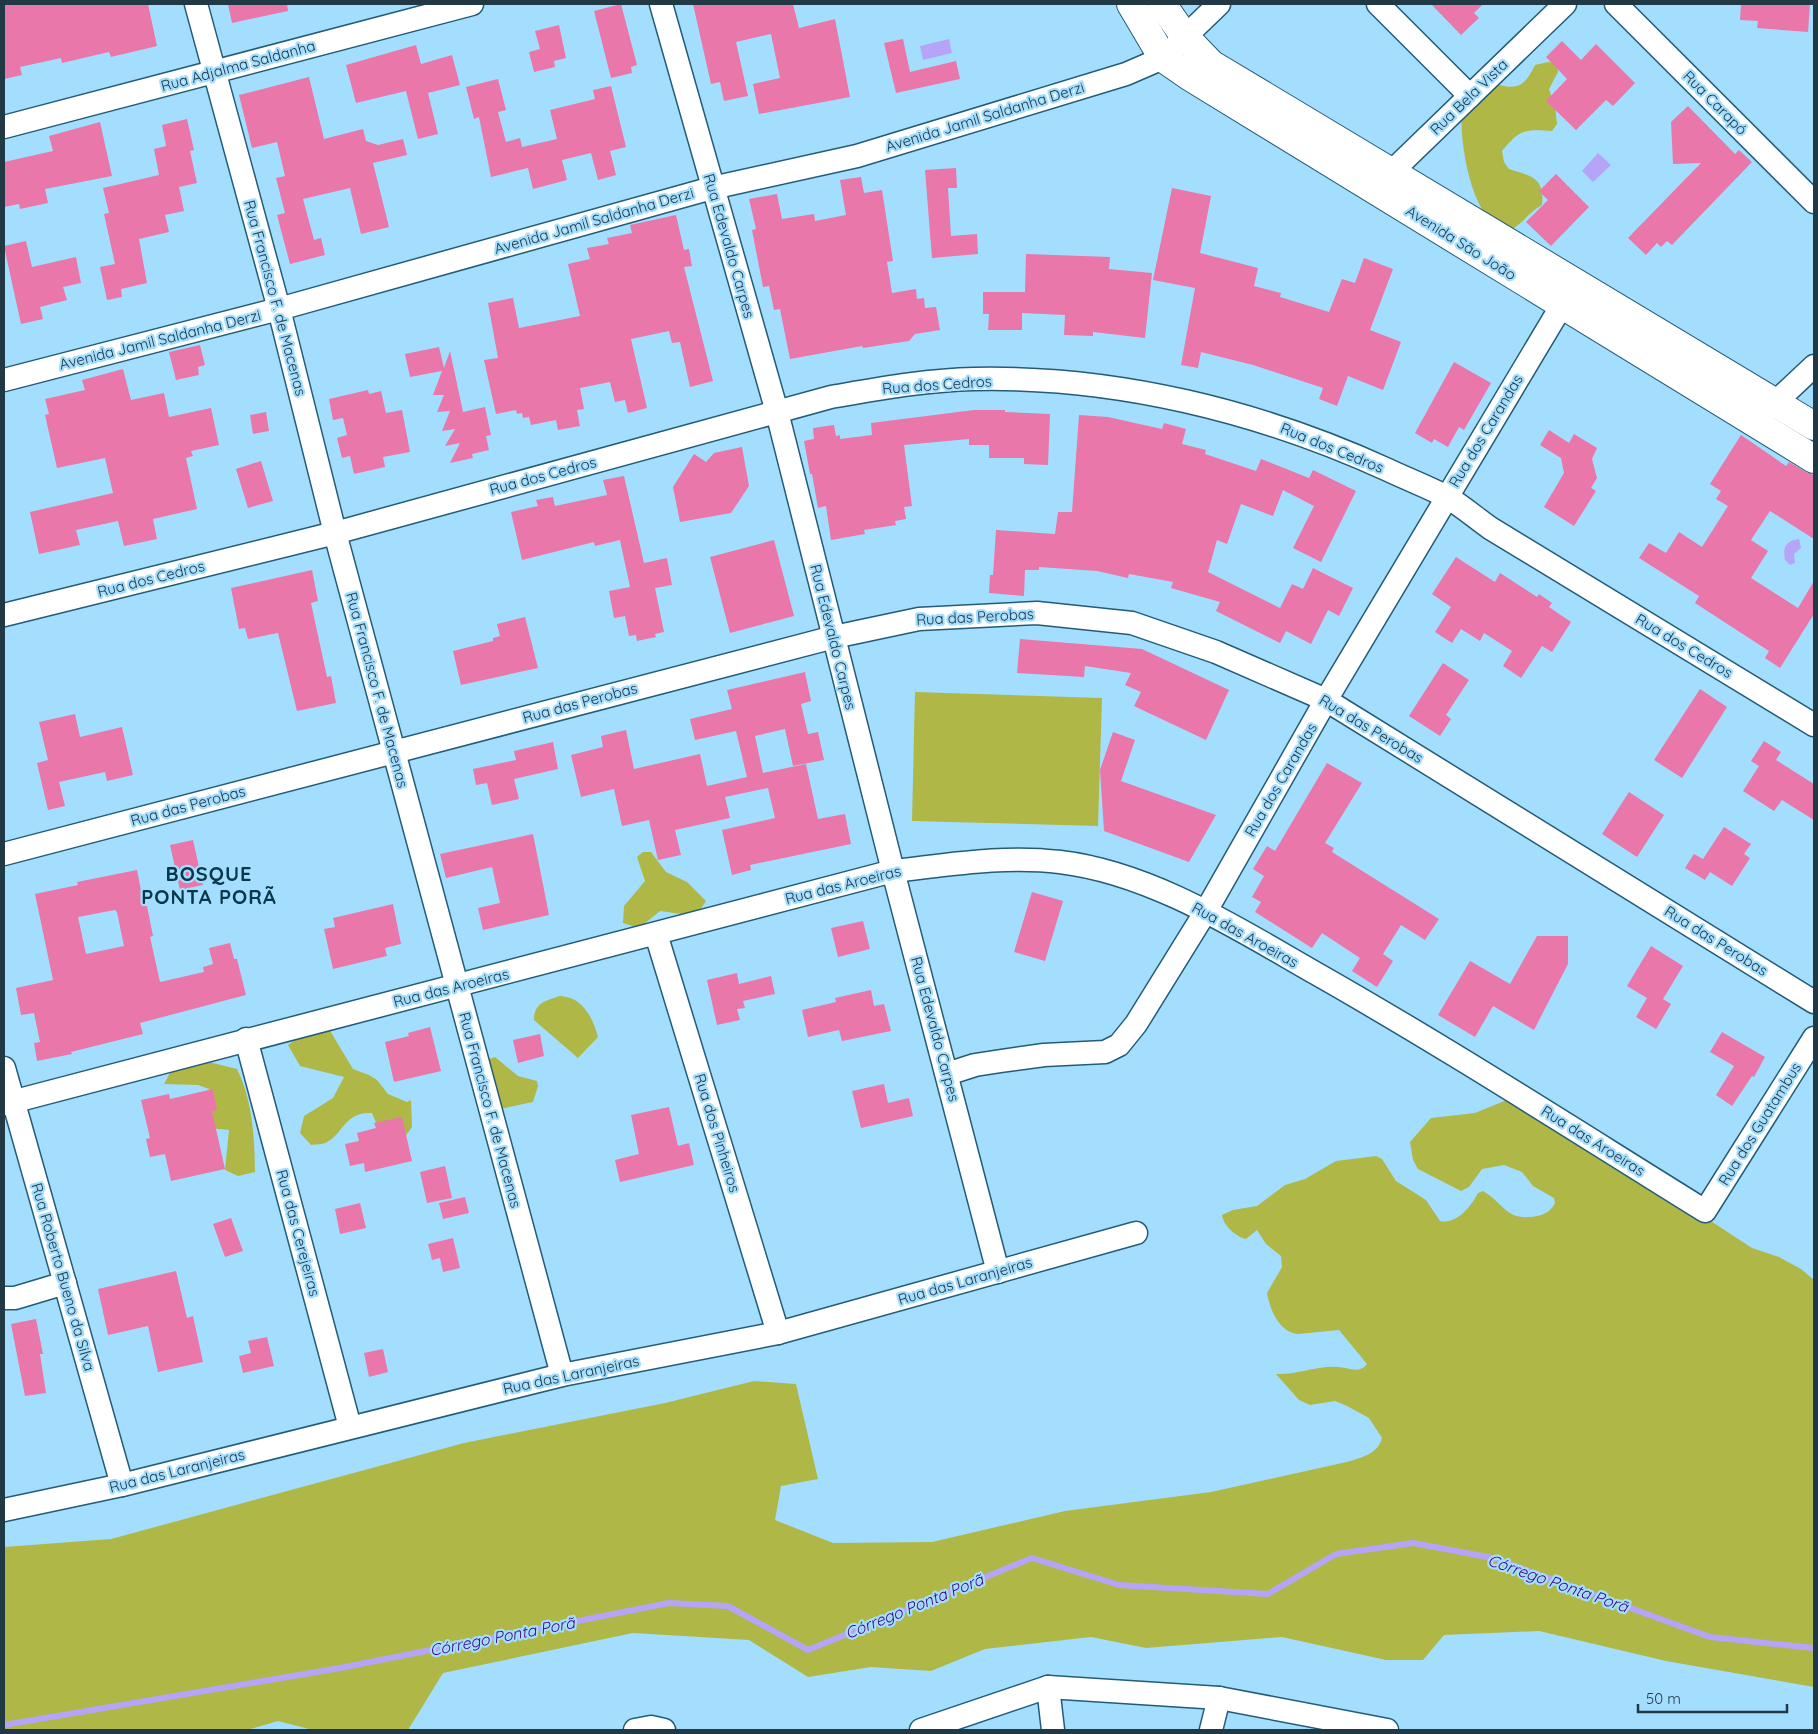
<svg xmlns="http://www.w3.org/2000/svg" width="1818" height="1734" font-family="Quicksand,sans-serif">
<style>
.green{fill:#afb846}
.water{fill:#b6a4f8}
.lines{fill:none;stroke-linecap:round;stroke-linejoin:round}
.stream{stroke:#b6a4f8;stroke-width:6}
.building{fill:#e977aa;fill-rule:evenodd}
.street-casing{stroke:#235c78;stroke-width:25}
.secondary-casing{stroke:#235c78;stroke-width:30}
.street{stroke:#fff;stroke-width:22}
.secondary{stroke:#fff;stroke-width:28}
.labels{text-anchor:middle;stroke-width:4.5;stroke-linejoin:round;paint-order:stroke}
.street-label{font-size:15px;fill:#213845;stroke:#a4defe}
.water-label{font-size:16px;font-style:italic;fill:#3e0085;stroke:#a4defe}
.district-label{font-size:20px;font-weight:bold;letter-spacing:1px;fill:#09374b;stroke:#a4defe}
</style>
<rect width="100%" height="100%" fill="#a4defe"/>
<g class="green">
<path d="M1548,62L1557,63L1558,72L1549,89L1555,106L1557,124L1552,131C1525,129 1520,129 1502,151L1504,162L1509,169C1531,176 1545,177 1542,205C1531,211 1524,221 1513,229C1508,227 1500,226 1495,223C1471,210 1459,139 1462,114L1496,84C1519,91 1525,85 1535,65Z"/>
<path d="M915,692L1102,698L1098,826L912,821Z"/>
<path d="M643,852H651L666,872L687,882L706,901L696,916L660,911L639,928L623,923L624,906L645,881L637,857Z"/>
<path d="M560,996C583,997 593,1018 598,1037L578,1058L534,1020C534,1003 545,1001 560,996Z"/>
<path d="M329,1029L353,1069L369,1075L377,1080L388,1094L407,1102L411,1100L412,1127L401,1142L385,1144L372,1113C345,1111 343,1134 327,1142C323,1145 315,1144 311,1145L300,1133L304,1116L333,1098L344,1077L300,1066L288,1045L296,1039Z"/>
<path d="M495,1057L518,1076L537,1081L538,1086L533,1102L500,1109L481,1062Z"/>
<path d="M197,1059L237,1069C252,1099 255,1138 255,1172L238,1176L225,1170L229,1130L189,1126L209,1098V1089L198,1085L164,1084L172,1069Z"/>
<path d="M1509,1099L1591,1154L1694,1210L1752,1248L1779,1257L1801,1269L1814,1280V1687L1666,1661L1539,1631L1444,1635L1423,1660H1386L1282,1637L1146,1648L1091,1637L985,1649L931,1671L871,1667L808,1677L749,1640L633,1633L443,1673L408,1730H313L278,1721L247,1730H4V1547L111,1539L464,1443L665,1403L754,1381L796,1384L818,1479L781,1486L775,1520L833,1543L932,1542L1065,1511L1211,1492L1351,1461C1365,1456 1378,1453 1382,1438L1369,1418L1347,1406L1335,1401L1310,1405L1299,1400L1276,1374C1297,1375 1318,1365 1339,1367C1350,1368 1359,1374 1367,1364L1339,1330L1298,1334C1279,1332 1270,1310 1267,1293L1282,1267L1281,1256L1266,1244L1257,1230L1246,1239C1236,1237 1223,1225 1222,1215L1233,1210L1257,1206L1285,1185L1305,1179L1336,1161L1376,1156L1382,1159L1396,1181L1426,1200L1440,1221C1457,1225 1472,1205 1478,1193L1483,1191C1505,1204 1506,1222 1537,1216C1546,1214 1551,1211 1555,1203L1554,1198L1533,1186L1522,1172L1504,1165L1482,1169L1469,1187L1461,1191L1418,1169L1413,1160L1410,1142L1431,1118L1475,1113Z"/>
</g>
<g class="water">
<path d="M949,39L952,53L923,60L920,46Z"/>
<path d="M1598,153L1611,165L1593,182L1582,171Z"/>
<path d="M1799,539L1801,548L1794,554L1795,563L1790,565L1785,560C1783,547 1785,541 1799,539Z"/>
</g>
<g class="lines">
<path class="stream" d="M4,1725L340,1668L669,1603L728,1606L808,1650L1032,1558L1119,1585L1268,1594L1336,1554L1413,1543L1493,1558L1710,1637L1814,1648"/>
</g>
<g class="building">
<path d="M4,4H148L157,46L111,57L109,52L62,63L61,58L20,67L22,75L4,79Z"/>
<path d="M228,4H287L288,11L232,23Z"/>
<path d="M621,4L637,65L631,67L632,73L611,78L594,11Z"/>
<path d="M693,4H793L799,28L835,19L850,97L759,114L753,84L780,78L771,34L736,42L748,96L724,101L720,82L711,84Z"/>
<path d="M1431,4H1483L1474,13L1479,18L1461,35Z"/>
<path d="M1741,4H1810L1808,32L1757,28L1758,21L1740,20Z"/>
<path d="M559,25L566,58L554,61L555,67L534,72L529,52L540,49L535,31Z"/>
<path d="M903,39L910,72L956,61L960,79L896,93L884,43Z"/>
<path d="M1562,41L1581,60L1596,44L1635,83L1613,106L1606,100L1576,130L1546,101L1567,79L1546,57Z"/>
<path d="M416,45L421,64L452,55L460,85L428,93L438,134L418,139L406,91L356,103L346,65Z"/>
<path d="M309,77L324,139L363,129L366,141L378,145L403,139L407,155L373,163L389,227L361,234L350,188L303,199L314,240L321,238L325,255L290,264L277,215L285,213L276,178L285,176L277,142L252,148L239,95Z"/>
<path d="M498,79L506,110L498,112L506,142L520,138L522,147L557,139L550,110L595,99L593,90L611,86L626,147L610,151L616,175L598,180L591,153L562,160L567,180L533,189L528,168L491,177L479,117L474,119L466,87Z"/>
<path d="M1688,106L1735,154L1739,150L1752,162L1672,245L1667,241L1661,247L1657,243L1646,255L1628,238L1701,163L1673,164L1671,122Z"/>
<path d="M187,119L194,150L190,151L197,183L179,187L184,211L165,215L169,232L139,239L147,283L121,289L122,297L107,300L100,267L115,264L104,214L109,213L103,188L159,175L154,149L166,146L162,125Z"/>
<path d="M100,122L112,176L45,189L48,203L20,209L19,204L4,207V162L53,151L49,136Z"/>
<path d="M956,168L957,188H948L951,236L977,234L978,254L932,258L925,170Z"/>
<path d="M1556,174L1589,207L1551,246L1526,222L1548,200L1539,191Z"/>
<path d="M861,177L864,193L882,190L893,261L887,262L892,293L916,289L917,299L924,298L925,308L936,307L940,330L915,334L909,341L863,348L862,346L790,359L780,309L774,310L769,286L763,287L752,230L756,229L749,199L777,194L782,219L814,214L815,221L846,215L840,180Z"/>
<path d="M1172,188L1211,196L1200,253L1258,268L1254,286L1281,293L1280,297L1329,312L1342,279L1355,283L1364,258L1393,269L1370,330L1401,342L1383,390L1348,376L1337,406L1319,399L1323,388L1253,365L1201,352L1198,368L1181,365L1195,288L1153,280Z"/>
<path d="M676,215L684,250L689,249L692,266L684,267L713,381L690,387L680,342L672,343L669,331L631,339L647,408L628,413L625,400L615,402L610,382L580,388L584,409L577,410L580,426L558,430L556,420L531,425L529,417L523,418L522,413L517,414L516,410L496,414L484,360L498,358L488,303L513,298L519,328L580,316L568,264L590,259L587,248L609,244L607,238L632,233L630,225Z"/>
<path d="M26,241L32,267L76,257L81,283L63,287L67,300L40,307L43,319L21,324L4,246Z"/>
<path d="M1026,254L1110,257L1109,269L1152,273L1145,338L1093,332V336L1064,335L1065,315L1022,313V330H988L989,314H983V292H1025Z"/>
<path d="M200,345L205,365L198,367L199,375L176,380L169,352Z"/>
<path d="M439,347L444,368L450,351L463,412L485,407L491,435L486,436L489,450L472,454L473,458L450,463L460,443L445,446L455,429L442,431L450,411L437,412L444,395H433L442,371L410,377L405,354Z"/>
<path d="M1454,362L1491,383L1464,430L1459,427L1448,447L1434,439L1432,443L1415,433Z"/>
<path d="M123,369L131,400L164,393L169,417L211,408L219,445L191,451L193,456L186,458L197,509L153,519L157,539L124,546L118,521L76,530L80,545L39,554L30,512L113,493L105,458L57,468L45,415L49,414L45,399L85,390L82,380Z"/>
<path d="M368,390L369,394L381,391L386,413L402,410L410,452L383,457L385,467L354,474L350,456L342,458L337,438L347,435L343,418L333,420L329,399Z"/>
<path d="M974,410H1005V412L1050,414L1048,465L1024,464V458H989V445H969V439L904,445L912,506L904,507L906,519L895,521L896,525L864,530L865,534L831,540L826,506L818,508L812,474H810L804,441L814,439L813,428L834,425L836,436L840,435V439L872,435L871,423Z"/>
<path d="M266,412L269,431L253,434L250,415Z"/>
<path d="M1079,415L1108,417L1162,429L1164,423L1186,429L1182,444L1206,450L1205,454L1256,471L1261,459L1309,478L1313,470L1356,491L1321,562L1293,548L1314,506L1283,490L1273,516L1241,504L1227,544L1217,540L1208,572L1280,608L1292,584L1303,589L1313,568L1353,588L1339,616L1328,610L1311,644L1286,631L1280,643L1216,611L1220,602L1171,588L1173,582L1129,574L1128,578L1097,571L1039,567V570H1025L1024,596L989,593L990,575H993L996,530L1055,534L1058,512H1072Z"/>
<path d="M1549,430L1569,443L1574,434L1597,448L1592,459L1597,478L1591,488L1596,491L1574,526L1544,507L1564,473L1561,458L1540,445Z"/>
<path d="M1741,435L1786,466L1789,462L1806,472L1814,475V539L1770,511L1751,540L1768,551L1751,578L1798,608L1814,581V614L1780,668L1765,658L1769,651L1695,603L1699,596L1639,558L1649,543L1666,553L1679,532L1702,547L1728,506L1716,499L1721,491L1710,484Z"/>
<path d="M742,447L749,486L731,513L680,522L673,487L694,454L706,462L714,453Z"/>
<path d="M261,461L273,501L248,508L236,469Z"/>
<path d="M624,476L644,563L667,558L672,585L655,588L664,632L655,634L656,637L637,641L636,635L629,636L625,616L614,618L609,591L630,587L620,540L595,546L594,542L522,560L511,512L538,506L536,500L553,497L555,506L607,495L603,480Z"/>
<path d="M774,540L794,616L730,633L710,557Z"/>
<path d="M1456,557L1495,582L1500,573L1537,597L1539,594L1552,603L1549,607L1571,622L1552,652L1542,646L1521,678L1503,666L1512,651L1484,633L1480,641L1461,629L1452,643L1435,632L1451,607L1432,594Z"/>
<path d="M312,570L318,601L311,603L327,677L331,676L336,703L297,711L278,633L248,639L245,628L239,629L231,588Z"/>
<path d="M525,617L538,668L461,685L453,651L493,641V638L500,636L497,624Z"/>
<path d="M1020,639L1142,649L1229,690L1206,740L1134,706L1141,692L1125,685L1131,673L1085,666L1084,677L1017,673Z"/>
<path d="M1443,663L1469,680L1446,715L1451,719L1440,736L1409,716Z"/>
<path d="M805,672L811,701L801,704L808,734L818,732L824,760L793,766L785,729L755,736L763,773L806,764L818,819L845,814L851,844L750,865L751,870L732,875L722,830L775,818L768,788L725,797L730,818L675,830L681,855L658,860L649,820L622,826L614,789L581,797L571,755L603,747L601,736L626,730L634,769L700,754L707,786L747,777L736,731L695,740L690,719L732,709L727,690Z"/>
<path d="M1700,689L1727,707L1682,778L1654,760Z"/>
<path d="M75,714L80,737L122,727L133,775L107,781L105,772L59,782L65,806L48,810L37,763L48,760L39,722Z"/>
<path d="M1113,732L1135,740L1121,781L1216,815L1189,862L1104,831L1100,770Z"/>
<path d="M1764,741L1781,752L1776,760L1814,784V820L1782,800L1774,811L1743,791L1759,766L1751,761Z"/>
<path d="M553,742L558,769L514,779L519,799L492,805L487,783L476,785L473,769L516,760L514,751Z"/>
<path d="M1327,763L1362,783L1325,843L1334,848L1332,852L1439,919L1425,940L1401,925L1383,954L1393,961L1377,987L1352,971L1360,958L1322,933L1312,948L1255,912L1261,902L1252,897L1264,876L1253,869L1267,846L1275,851Z"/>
<path d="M1629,792L1664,815L1637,857L1602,834Z"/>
<path d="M1724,827L1751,844L1744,854L1750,858L1732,886L1710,872L1705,880L1685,868L1694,854L1703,859Z"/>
<path d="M533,834L549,915L483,930L478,908L500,903L492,867L446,878L440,854Z"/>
<path d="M193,840L203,885L180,890L170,845Z"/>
<path d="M137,870L144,906H147L153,936L150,937L160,982L204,972L203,967L213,964L209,948L230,943L234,959H237L246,995L140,1023L143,1034L71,1052L72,1054L37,1061L34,1043L40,1042L34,1013L21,1015L16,988L53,980L35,894L78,885L77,882ZM115,910L117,912L124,946L86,954L78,917Z"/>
<path d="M1032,892L1063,901L1045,961L1014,952Z"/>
<path d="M393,904L401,944L385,948L387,956L333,969L324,929L335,927L333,918Z"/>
<path d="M863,921L870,949L838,957L831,928Z"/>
<path d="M1537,936H1568V964L1534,1030L1493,1006L1475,1037L1438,1015L1470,961L1510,984Z"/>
<path d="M1651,946L1683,966L1663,999L1671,1004L1656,1029L1636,1017L1647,998L1627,986Z"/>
<path d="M737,973L739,984L771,976L775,994L743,1001L745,1008L737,1009L740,1020L717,1025L707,980Z"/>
<path d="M871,990L874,1006L884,1004L891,1031L842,1041L839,1030L808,1037L802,1010L836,1002L835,998Z"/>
<path d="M430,1027L441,1071L394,1082L385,1042L409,1036L408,1033Z"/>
<path d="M1722,1032L1765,1057L1754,1077L1752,1076L1732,1106L1716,1095L1734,1066L1710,1052Z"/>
<path d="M540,1034L544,1056L518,1063L513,1040Z"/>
<path d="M884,1084L888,1103L909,1098L913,1116L861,1128L852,1091Z"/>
<path d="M213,1089L217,1110L212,1111L225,1169L171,1181L165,1154L150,1157L146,1139L150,1138L141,1100L169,1094L170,1099Z"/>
<path d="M669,1107L678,1146L689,1143L694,1165L620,1182L615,1160L639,1154L631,1115Z"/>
<path d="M402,1117L412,1161L365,1172L364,1163L350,1166L345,1144L359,1141L357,1133L376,1128L374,1123Z"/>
<path d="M445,1166L452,1198L427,1203L420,1172Z"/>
<path d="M465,1197L469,1213L443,1219L439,1203Z"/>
<path d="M360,1203L366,1228L340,1234L335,1209Z"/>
<path d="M231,1218L243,1251L225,1257L213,1224Z"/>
<path d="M453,1238L460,1268L443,1272L440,1258L432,1260L428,1244Z"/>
<path d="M176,1271L187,1318L193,1316L203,1362L158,1372L148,1326L108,1335L98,1289Z"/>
<path d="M36,1319L43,1354H40L46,1393L25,1396L11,1324Z"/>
<path d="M267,1337L274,1366L243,1373L239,1356L251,1353L248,1341Z"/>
<path d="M383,1349L388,1372L369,1377L364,1353Z"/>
</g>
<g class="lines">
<defs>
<g id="street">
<path d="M196,4L279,309L335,533L562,1375"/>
<path d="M661,4L777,412L893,871L998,1272"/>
<path d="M1378,4L1470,96"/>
<path d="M1616,4L1814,202"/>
<path d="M4,127L472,4"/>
<path d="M1379,184L1565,4"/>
<path d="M4,380L279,309L712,188L857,156L1126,74L1163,58L1219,4"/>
<path d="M1764,413L1814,366"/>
<path d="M4,615L335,533L831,397C878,389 926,380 974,379C1116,376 1259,411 1388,470C1407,479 1428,487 1447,497C1462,506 1476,518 1490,528L1814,725"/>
<path d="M4,854L834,637L919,619L1037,613L1132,623L1216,652L1326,700L1814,1002"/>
<path d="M656,934L778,1333"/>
<path d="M246,1039L350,1427"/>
<path d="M4,1068L122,1485"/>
<path d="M947,1074L975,1065L1001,1061L1044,1055L1105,1052L1119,1045L1136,1024L1206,911L1326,700L1571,290"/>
<path d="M4,1104L893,871C948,865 1004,855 1060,862C1152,873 1238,929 1317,974C1449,1049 1576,1131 1705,1211L1814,1038"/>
<path d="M4,1298H15L65,1283"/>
<path d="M4,1510L122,1485L562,1375L778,1333L1136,1233"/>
<path d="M1048,1687L1053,1730"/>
<path d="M635,1730L651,1727L664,1730"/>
<path d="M921,1730L1048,1687L1219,1698L1387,1730"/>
<path d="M1211,1730L1219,1698"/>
</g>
<g id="secondary">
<path d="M1131,4L1163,58L1189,76L1814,459"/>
<path d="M1162,4L1185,37L1211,64L1814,426"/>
</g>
</defs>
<use href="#street" class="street-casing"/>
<use href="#secondary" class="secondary-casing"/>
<use href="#street" class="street"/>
<use href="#secondary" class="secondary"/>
</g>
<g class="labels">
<g class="street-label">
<text transform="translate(238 66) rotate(-15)" y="5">Rua Adjalma Saldanha</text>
<text transform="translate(1469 97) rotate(-44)" y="5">Rua Bela Vista</text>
<text transform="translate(1715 103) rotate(45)" y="5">Rua Carapó</text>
<text transform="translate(985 117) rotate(-17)" y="5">Avenida Jamil Saldanha Derzi</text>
<text transform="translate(594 221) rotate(-16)" y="5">Avenida Jamil Saldanha Derzi</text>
<text transform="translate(1461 243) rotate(32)" y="5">Avenida São João</text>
<text transform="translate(729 246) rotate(74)" y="5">Rua Edevaldo Carpes</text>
<text transform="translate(275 298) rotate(75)" y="5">Rua Francisco F. de Macenas</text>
<text transform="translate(160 340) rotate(-14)" y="5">Avenida Jamil Saldanha Derzi</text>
<text transform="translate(937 385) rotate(-4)" y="5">Rua dos Cedros</text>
<text transform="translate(1486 431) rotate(-59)" y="5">Rua dos Carandas</text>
<text transform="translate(1332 448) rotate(22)" y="5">Rua dos Cedros</text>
<text transform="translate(543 476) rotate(-15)" y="5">Rua dos Cedros</text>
<text transform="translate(151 579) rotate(-14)" y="5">Rua dos Cedros</text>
<text transform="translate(975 617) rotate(-3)" y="5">Rua das Perobas</text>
<text transform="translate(833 637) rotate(76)" y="5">Rua Edevaldo Carpes</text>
<text transform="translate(1684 646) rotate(31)" y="5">Rua dos Cedros</text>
<text transform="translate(377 690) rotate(75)" y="5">Rua Francisco F. de Macenas</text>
<text transform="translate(580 703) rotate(-15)" y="5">Rua das Perobas</text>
<text transform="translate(1371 729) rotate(31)" y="5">Rua das Perobas</text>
<text transform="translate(1281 780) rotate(-60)" y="5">Rua dos Carandas</text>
<text transform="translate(188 806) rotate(-15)" y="5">Rua das Perobas</text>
<text transform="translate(843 885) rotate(-14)" y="5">Rua das Aroeiras</text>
<text transform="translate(1245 935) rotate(29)" y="5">Rua das Aroeiras</text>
<text transform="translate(1716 941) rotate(32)" y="5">Rua das Perobas</text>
<text transform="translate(451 988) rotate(-14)" y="5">Rua das Aroeiras</text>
<text transform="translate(935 1029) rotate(75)" y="5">Rua Edevaldo Carpes</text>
<text transform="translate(490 1110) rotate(75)" y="5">Rua Francisco F. de Macenas</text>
<text transform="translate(1760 1124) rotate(-58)" y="5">Rua dos Guatambus</text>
<text transform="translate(717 1133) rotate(73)" y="5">Rua dos Pinheiros</text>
<text transform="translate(1593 1141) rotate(32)" y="5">Rua das Aroeiras</text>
<text transform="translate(298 1233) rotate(75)" y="5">Rua das Cerejeiras</text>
<text transform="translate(63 1277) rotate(74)" y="5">Rua Roberto Bueno da Silva</text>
<text transform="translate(965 1281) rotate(-16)" y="5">Rua das Laranjeiras</text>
<text transform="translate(571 1375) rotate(-12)" y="5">Rua das Laranjeiras</text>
<text transform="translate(177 1471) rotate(-14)" y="5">Rua das Laranjeiras</text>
</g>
<g class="water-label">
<text transform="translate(1558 1583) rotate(19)" y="6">Córrego Ponta Porã</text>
<text transform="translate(914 1606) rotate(-22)" y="6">Córrego Ponta Porã</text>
<text transform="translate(502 1636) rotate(-11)" y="6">Córrego Ponta Porã</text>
</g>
<g class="district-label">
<text x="209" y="881">BOSQUE<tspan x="209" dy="23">PONTA PORÃ</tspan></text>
</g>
</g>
<rect width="1818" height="1734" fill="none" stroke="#213845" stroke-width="10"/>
<path d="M1638 1704v8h149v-8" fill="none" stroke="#213845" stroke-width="2.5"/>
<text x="1646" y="1704" font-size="15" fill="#213845" stroke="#a4defe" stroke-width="4" paint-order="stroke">50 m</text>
</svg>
